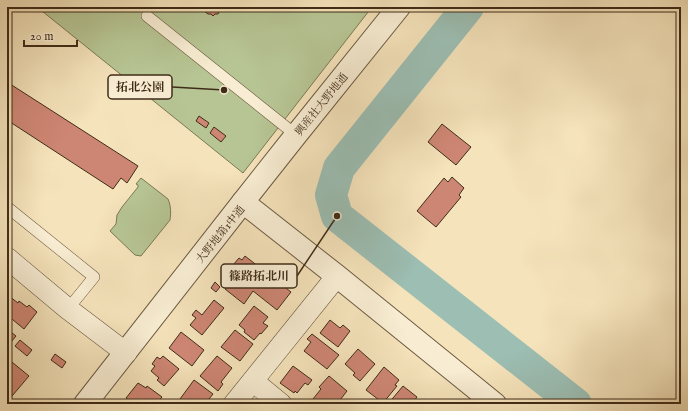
<svg xmlns="http://www.w3.org/2000/svg" width="688" height="411" font-family="'IM FELL English','Noto Serif JP',serif">
<style>
.green{fill:#b7c594;stroke:#7b7856}
.lines{fill:none;stroke-linecap:round;stroke-linejoin:round}
.river{stroke:#9cbeb3;stroke-width:32}
.building{fill:#ce8674;stroke:#3f2c18}
.service-casing{stroke:#6c5a41;stroke-width:12}
.minor-casing{stroke:#6c5a41;stroke-width:22}
.tertiary-casing{stroke:#6c5a41;stroke-width:24}
.service{stroke:#f8edd3;stroke-width:11}
.minor{stroke:#f8edd3;stroke-width:21}
.tertiary{stroke:#f8edd3;stroke-width:22}
.labels{text-anchor:middle;stroke-width:4;stroke-linejoin:round;paint-order:stroke}
.street-label{font-size:11px;fill:#3f2c18;stroke:#f8edd3}
.leader{fill:none;stroke:#3f2c18;stroke-width:1.5}
.callout-dot{fill:#3f2c18;stroke:#f8edd3;stroke-width:1.5}
.callout{fill:#f8edd3;stroke:#3f2c18;stroke-width:1.5}
.callout-label{font-size:12px;text-anchor:middle;font-weight:bold;fill:#3f2c18}
</style>
<rect width="100%" height="100%" fill="#f5e3bb"/>
<filter id="stains"><feTurbulence type="fractalNoise" baseFrequency=".005" numOctaves="4"/><feColorMatrix values="0 0 0 0 .2 0 0 0 0 .09 0 0 0 0 .02 0 0 0 .5 -.17"/></filter>
<radialGradient id="worn" r=".72"><stop offset=".6" stop-color="#630" stop-opacity="0"/><stop offset="1" stop-color="#630" stop-opacity=".3"/></radialGradient>
<g class="green">
<path d="M37,7H372L243,173Z"/>
<path d="M141,178L168,199C171,206 171,213 170,220L141,256L135,255L110,231L116,224L117,215L122,207L138,187V185L136,184Z"/>
</g>
<g class="lines">
<path class="river" d="M468,7L339,168L331,195L337,216L576,404"/>
</g>
<g class="building">
<path d="M202,7H222L218,14H215L213,16L211,14H208L204,11V8Z"/>
<path d="M7,82L138,166L127,183L121,178L113,189L7,120Z"/>
<path d="M199,116L209,123L206,128L196,121Z"/>
<path d="M442,124L471,147L456,165L428,142Z"/>
<path d="M214,127L226,136L221,142L210,133Z"/>
<path d="M452,177L464,188L459,195L461,197L436,227L417,211L444,178L448,182Z"/>
<path d="M245,256L291,292L277,310L253,291L244,304L225,289L234,276L228,271L239,258L242,260Z"/>
<path d="M215,282L220,287L216,292L211,288Z"/>
<path d="M9,296L18,303L19,301L27,307L29,305L37,312L24,329L7,315V298Z"/>
<path d="M214,300L224,308L202,335L190,325L196,318L192,315L196,310L202,315Z"/>
<path d="M254,306L268,317L263,323L268,326L261,334L260,333L254,340L244,332L245,330L239,325Z"/>
<path d="M330,320L340,328L343,325L350,331L338,347L320,333Z"/>
<path d="M7,329L16,336L7,347Z"/>
<path d="M235,330L253,344L240,361L221,347Z"/>
<path d="M181,332L204,350L192,366L169,348Z"/>
<path d="M312,334L339,355L327,369L304,351L311,342L307,339Z"/>
<path d="M20,340L32,350L27,356L15,346Z"/>
<path d="M358,349L375,364L360,381L353,375L355,373L345,364Z"/>
<path d="M55,354L66,362L62,368L51,360Z"/>
<path d="M163,356L179,369L164,386L157,380L159,378L151,371L155,366L152,364L157,357L160,359Z"/>
<path d="M217,356L232,368L221,382L223,384L218,391L200,376Z"/>
<path d="M7,358L29,376L7,402Z"/>
<path d="M293,366L312,380L308,385L305,383L297,393L295,391L294,393L280,383Z"/>
<path d="M384,367L399,380L395,385L397,386L383,403L366,390Z"/>
<path d="M329,376L347,391L337,404H309L321,389L319,387Z"/>
<path d="M194,380L213,394L205,404H183L184,403L180,399Z"/>
<path d="M138,383L146,388L147,386L162,397L156,404H134L126,398Z"/>
<path d="M403,386L417,397L412,404H388Z"/>
</g>
<g class="lines">
<defs>
<g id="service">
<path d="M147,16L296,135"/>
<path d="M7,207L94,277L68,309"/>
</g>
<g id="minor">
<path d="M7,258L68,309L126,353"/>
<path d="M253,381L281,404"/>
<path d="M234,404L337,276"/>
</g>
<g id="tertiary">
<path d="M243,202L296,135L399,7"/>
<path d="M85,404L243,202L337,276L495,404"/>
</g>
</defs>
<use href="#service" class="service-casing"/>
<use href="#minor" class="minor-casing"/>
<use href="#tertiary" class="tertiary-casing"/>
<use href="#service" class="service"/>
<use href="#minor" class="minor"/>
<use href="#tertiary" class="tertiary"/>
</g>
<g class="labels">
<g class="street-label">
<text transform="translate(321 104) rotate(-51)" y="4">興産社大野地通</text>
<text transform="translate(220 234) rotate(-51)" y="4">大野地第1中通</text>
</g>
</g>
<path class="leader" d="M224 90L172 87M337 216L297 276"/>
<g class="callout-dot">
<circle cx="224" cy="90" r="4"/>
<circle cx="337" cy="216" r="4"/>
</g>
<g class="callout">
<rect x="108" y="75" width="64" height="24" rx="4"/>
<rect x="221" y="264" width="76" height="24" rx="4"/>
</g>
<g class="callout-label">
<text x="140" y="91">拓北公園</text>
<text x="259" y="280">篠路拓北川</text>
</g>
<rect width="688" height="411" fill="none" stroke="#f5e3bb" stroke-width="24"/>
<rect x="8" y="8" width="672" height="395" fill="none" stroke="#3f2c18" stroke-width="2"/>
<rect x="12" y="12" width="664" height="387" fill="none" stroke="#3f2c18"/>
<path d="M24 40v6h53v-6" fill="none" stroke="#3f2c18" stroke-width="2"/>
<text x="30" y="40" font-size="12" fill="#3f2c18" stroke="#f8edd3" stroke-width="3" paint-order="stroke">20 m</text>
<rect width="100%" height="100%" filter="url(#stains)"/>
<rect width="100%" height="100%" fill="url(#worn)"/>
</svg>
